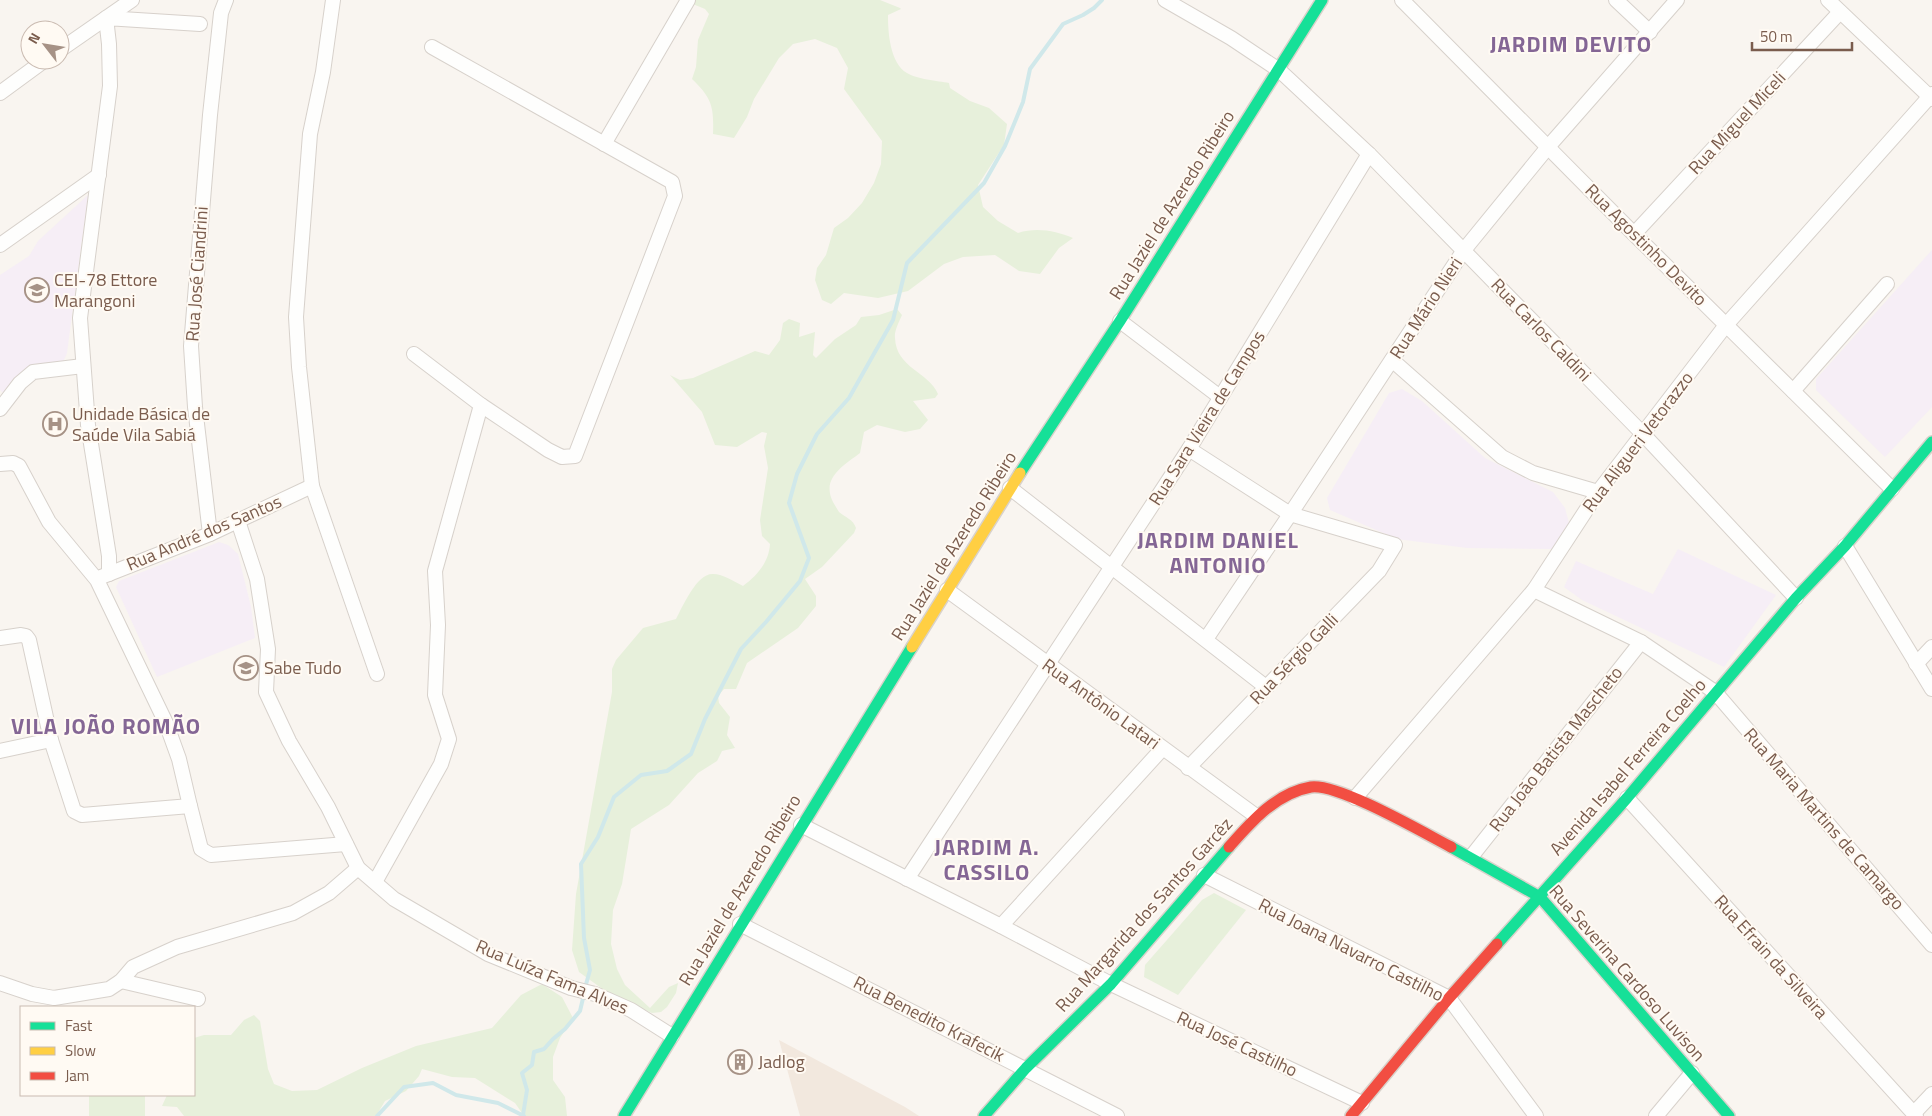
<svg xmlns="http://www.w3.org/2000/svg" width="1932" height="1116" font-family="'Titillium Web',sans-serif">
<style>
.residential{fill:#f2e8de}
.education{fill:#f6eef6}
.green{fill:#e7f0db}
.lines{fill:none;stroke-linecap:round;stroke-linejoin:round}
.stream{stroke:#d0e8ea;stroke-width:4}
.street-casing{stroke:#d7d1cb;stroke-width:16}
.fast-casing{stroke:#d9d2cb;stroke-width:14}
.slow-casing{stroke:#d9d2cb;stroke-width:14}
.jam-casing{stroke:#d9d2cb;stroke-width:14}
.street{stroke:#fefefd;stroke-width:14}
.fast{stroke:#16e098;stroke-width:11}
.slow{stroke:#ffcf43;stroke-width:11}
.jam{stroke:#f24e42;stroke-width:11}
.labels{text-anchor:middle;stroke-width:4;stroke-linejoin:round;paint-order:stroke}
.street-label{font-size:18px;fill:#7a5c4d;stroke:#fffaf3}
.poi-label{font-size:18px;fill:#7a5c4d;stroke:#fffaf3;text-anchor:start}
.district-label{font-size:22px;font-weight:bold;letter-spacing:1px;fill:#846695;stroke:#fffaf3}
</style>
<rect width="100%" height="100%" fill="#f9f5f0"/>
<path class="residential" d="M779,1040L905,1107L919,1116H800Z"/>
<g class="education">
<path d="M88,195L67,353L64,360L59,364L28,366L8,398L0,390V275L29,256L38,241Z"/>
<path d="M1932,250V407L1885,457L1816,390V379Z"/>
<path d="M1402,389L1422,401L1485,458L1553,492L1565,508L1569,523L1552,549L1467,548L1397,539L1330,510L1327,498L1389,393Z"/>
<path d="M219,542L228,545L238,554L251,607L255,638L157,677L116,587L119,581Z"/>
<path d="M1678,549L1776,595L1724,667L1582,600L1564,587L1576,561L1653,594Z"/>
</g>
<g class="green">
<path d="M683,0H880L900,8L901,9L888,15C888,33 890,63 907,73C916,79 938,81 949,83L950,88L970,101L989,108L1007,124L1004,145L978,185L983,207L998,221L1018,233C1037,227 1056,231 1073,238L1059,248L1040,274L1019,271L995,255L963,257L944,264L908,291L878,298L844,293L831,304L822,300L815,280L817,268L826,255L834,228L848,218L862,203L874,183L881,164L882,141L844,89L848,68L837,48L815,39L793,44L779,58L754,99L747,117L734,138L713,134C714,107 712,98 692,79L696,67L698,40L709,14L705,9Z"/>
<path d="M897,309L902,315C899,322 894,331 895,338C896,368 929,372 938,394L935,398L913,401L928,420L920,429L905,432L877,425L864,432L860,453C843,466 821,478 833,502C835,505 837,509 839,512C846,518 853,519 856,528L854,533L822,567L805,579L816,596V606L798,628L747,663L736,689H724L718,696L719,703L730,717L727,735L735,748L722,751L717,761L698,773L669,805L631,829L622,884L613,910L611,944L617,969L625,985L650,1008L669,987L678,983L676,993L667,1007L661,1012L652,1013L608,993L579,972L572,950L576,894L612,692V669L616,660L643,628L676,619C683,606 697,573 713,574C723,574 735,582 743,586C757,576 769,562 770,544L762,536L760,520L768,468L764,446L767,433L762,432L737,447L715,445L702,412L670,375L680,380L693,378L755,351L769,355L780,340L783,323L789,319L800,323L799,337L815,332L813,355L816,358L835,339L856,325L861,317L879,315Z"/>
<path d="M1214,893L1246,910L1178,995L1144,977L1145,965L1202,900Z"/>
<path d="M542,984L562,997L573,1018L560,1038L553,1057V1080L565,1097L567,1116H524L515,1103L475,1078L452,1077L422,1069L419,1076L406,1091L385,1101L376,1116H184L177,1107L162,1106L167,1095H194V1038L204,1035H231L244,1020L254,1015L260,1021L268,1069L274,1084L292,1091L317,1090L362,1068L416,1046L492,1028L521,995Z"/>
<rect x="89" y="1095" width="56" height="21"/>
</g>
<g class="lines">
<g class="stream">
<path d="M585,988L590,970L584,938L581,864L598,837L614,797L641,775L667,771L691,754L705,719L741,649L766,622L800,581L809,558L789,503L797,474L817,434L849,398L893,320L907,263L984,183L1005,146L1023,102L1030,69L1063,24L1083,15L1094,8L1102,0"/>
<path d="M523,1115L527,1090L522,1073L532,1065L534,1052L544,1049L553,1039L565,1029L580,1011L584,994"/>
<path d="M377,1116L404,1087L433,1083L456,1095L498,1103L524,1116"/>
</g>
<defs>
<g id="street">
<path d="M333,0L323,72L310,134L296,317L299,367L312,486L377,674"/>
<path d="M1165,0L1231,38L1279,70L1369,154L1643,434L1796,598"/>
<path d="M1402,0L1634,234L1892,489"/>
<path d="M1616,0L1650,32"/>
<path d="M1828,0L1932,99"/>
<path d="M60,50L132,0"/>
<path d="M0,93L45,60"/>
<path d="M604,144L688,0"/>
<path d="M1634,234L1840,12"/>
<path d="M0,245L99,175"/>
<path d="M1120,321L1220,397"/>
<path d="M414,354L481,405L548,450L562,457L575,456L675,196L672,182L432,47"/>
<path d="M1392,360L1502,457L1533,473L1598,492"/>
<path d="M1793,391L1887,284"/>
<path d="M0,409L20,383L33,372L83,366"/>
<path d="M0,464L13,463L19,466L49,522L97,580L166,723L179,759L190,806"/>
<path d="M1010,488L1266,687"/>
<path d="M238,521L257,579L268,649L266,692L289,741L328,807L358,868L394,899L488,954L571,988L595,994L631,1010L672,1036"/>
<path d="M210,534L195,407L191,346L210,115L221,13L226,0"/>
<path d="M1845,546L1932,689"/>
<path d="M109,574V556L88,425L80,318L110,86L109,44L106,18L200,24"/>
<path d="M101,577L210,534L312,486"/>
<path d="M947,590L1256,816"/>
<path d="M1534,590L1641,642L1715,692L1932,945"/>
<path d="M0,638L21,635L26,636L29,640L51,740L74,811L82,815L190,806L201,849L211,855L346,844"/>
<path d="M1206,639L1297,504L1464,250L1548,147L1677,0"/>
<path d="M1916,664L1932,647"/>
<path d="M0,751L51,740"/>
<path d="M1188,768L1379,571L1395,545L1290,514L1189,449"/>
<path d="M1355,798L1534,590L1598,492L1726,325L1932,94"/>
<path d="M1627,798L1916,1116"/>
<path d="M801,825L1001,926L1111,984L1362,1103"/>
<path d="M1471,857L1641,642"/>
<path d="M1204,875L1449,998L1536,1116"/>
<path d="M907,879L1189,449L1369,154"/>
<path d="M375,882L441,764L449,739L435,695L438,625L435,571L481,405"/>
<path d="M740,924L1117,1116"/>
<path d="M1001,926L1162,749"/>
<path d="M121,981L198,999"/>
<path d="M0,983L32,994L54,998L109,989L121,981L133,967L177,947L293,913L329,893L358,868"/>
<path d="M1914,1113L1932,1094"/>
<path d="M1656,1116L1692,1073"/>
</g>
<g id="fast">
<path d="M1020,473L1120,321L1322,0"/>
<path d="M1451,847L1540,897L1729,1116"/>
<path d="M1497,944L1627,798L1796,598L1845,546L1932,442"/>
<path d="M624,1116L912,647"/>
<path d="M984,1116L1026,1068L1111,984L1229,847"/>
</g>
<path id="slow" d="M912,647L1020,473"/>
<g id="jam">
<path d="M1229,847C1251,822 1276,793 1311,787C1338,783 1424,833 1451,847"/>
<path d="M1351,1116L1449,998L1497,944"/>
</g>
</defs>
<use href="#street" class="street-casing"/>
<use href="#fast" class="fast-casing"/>
<use href="#slow" class="slow-casing"/>
<use href="#jam" class="jam-casing"/>
<use href="#street" class="street"/>
<use href="#fast" class="fast"/>
<use href="#slow" class="slow"/>
<use href="#jam" class="jam"/>
</g>
<defs>
<symbol id="school-ring" viewBox="-11 -11 22 22"><circle r="9.5" fill="#fffaf3" stroke="#a69286" stroke-width="1.5"/><path d="M0-5L7-2L0 1L-7-2ZM-4 1L0 2.5L4 1V4Q0 6-4 4Z" fill="#a69286"/></symbol>
<symbol id="hospital-ring" viewBox="-11 -11 22 22"><circle r="9.5" fill="#fffaf3" stroke="#a69286" stroke-width="1.5"/><path d="M-5-5h3v3.5h4V-5h3V5h-3V1.5h-4V5h-3Z" fill="#a69286"/></symbol>
<symbol id="building-ring" viewBox="-11 -11 22 22"><circle r="9.5" fill="#fffaf3" stroke="#a69286" stroke-width="1.5"/><path d="M-4-6H4V6H1V3H-1V6H-4ZM-2.5-4.3h1.7v1.8h-1.7ZM.8-4.3h1.7v1.8H.8ZM-2.5-1h1.7V.8h-1.7ZM.8-1h1.7V.8H.8Z" fill="#a69286"/></symbol>
</defs>
<g fill-rule="evenodd">
<use href="#school-ring" x="23" y="276" width="28" height="28"/>
<use href="#hospital-ring" x="41" y="410" width="28" height="28"/>
<use href="#school-ring" x="232" y="654" width="28" height="28"/>
<use href="#building-ring" x="726" y="1048" width="28" height="28"/>
</g>
<g class="labels">
<g class="street-label">
<text transform="translate(1737 123) rotate(-47)" y="6">Rua Miguel Miceli</text>
<text transform="translate(1172 205) rotate(-58)" y="6">Rua Jaziel de Azeredo Ribeiro</text>
<text transform="translate(1646 245) rotate(45)" y="6">Rua Agostinho Devito</text>
<text transform="translate(197 274) rotate(-86)" y="6">Rua José Ciandrini</text>
<text transform="translate(1426 308) rotate(-57)" y="6">Rua Mário Nieri</text>
<text transform="translate(1541 330) rotate(46)" y="6">Rua Carlos Caldini</text>
<text transform="translate(1207 418) rotate(-58)" y="6">Rua Sara Vieira de Campos</text>
<text transform="translate(1638 442) rotate(-53)" y="6">Rua Aligueri Vetorazzo</text>
<text transform="translate(204 533) rotate(-23)" y="6">Rua André dos Santos</text>
<text transform="translate(954 546) rotate(-58)" y="6">Rua Jaziel de Azeredo Ribeiro</text>
<text transform="translate(1294 659) rotate(-46)" y="6">Rua Sérgio Galli</text>
<text transform="translate(1101 704) rotate(36)" y="6">Rua Antônio Latari</text>
<text transform="translate(1556 749) rotate(-52)" y="6">Rua João Batista Mascheto</text>
<text transform="translate(1628 767) rotate(-49)" y="6">Avenida Isabel Ferreira Coelho</text>
<text transform="translate(1824 819) rotate(49)" y="6">Rua Maria Martins de Camargo</text>
<text transform="translate(740 890) rotate(-59)" y="6">Rua Jaziel de Azeredo Ribeiro</text>
<text transform="translate(1144 915) rotate(-48)" y="6">Rua Margarida dos Santos Garcêz</text>
<text transform="translate(1351 950) rotate(27)" y="6">Rua Joana Navarro Castilho</text>
<text transform="translate(1771 957) rotate(48)" y="6">Rua Efrain da Silveira</text>
<text transform="translate(1627 973) rotate(49)" y="6">Rua Severina Cardoso Luvison</text>
<text transform="translate(552 977) rotate(23)" y="6">Rua Luíza Fama Alves</text>
<text transform="translate(929 1019) rotate(27)" y="6">Rua Benedito Krafecik</text>
<text transform="translate(1237 1044) rotate(25)" y="6">Rua José Castilho</text>
</g>
<g class="poi-label">
<text x="54" y="286">CEI-78 Ettore<tspan x="54" dy="21">Marangoni</tspan></text>
<text x="72" y="420">Unidade Básica de<tspan x="72" dy="21">Saúde Vila Sabiá</tspan></text>
<text x="264" y="674">Sabe Tudo</text>
<text x="758" y="1068">Jadlog</text>
</g>
<g class="district-label">
<text x="1571" y="52">JARDIM DEVITO</text>
<text x="1218" y="548">JARDIM DANIEL<tspan x="1218" dy="25">ANTONIO</tspan></text>
<text x="106" y="734">VILA JOÃO ROMÃO</text>
<text x="987" y="855">JARDIM A.<tspan x="987" dy="25">CASSILO</tspan></text>
</g>
</g>
<rect x="20" y="1006" width="175" height="90" fill="#fffaf3" stroke="#cabbb1"/>
<rect x="30" y="1022" width="25" height="8" fill="#16e098" stroke="#cabbb1"/>
<text x="65" y="1031" font-size="15" fill="#7a5c4d">Fast</text>
<rect x="30" y="1047" width="25" height="8" fill="#ffcf43" stroke="#cabbb1"/>
<text x="65" y="1056" font-size="15" fill="#7a5c4d">Slow</text>
<rect x="30" y="1072" width="25" height="8" fill="#f24e42" stroke="#cabbb1"/>
<text x="65" y="1081" font-size="15" fill="#7a5c4d">Jam</text>
<g transform="translate(45 45) rotate(301)"><circle r="24" fill="#fffaf3" stroke="#cabbb1"/>
<path d="M0-4L9 19L0 12L-9 19Z" fill="#a69286"/>
<text y="-8" font-size="14" font-weight="bold" text-anchor="middle" fill="#7a5c4d">N</text>
</g>
<path d="M1752 42v8h100v-8" fill="none" stroke="#7a5c4d" stroke-width="2.5"/>
<text x="1760" y="42" font-size="15" fill="#7a5c4d" stroke="#fffaf3" stroke-width="4" paint-order="stroke">50 m</text>
</svg>
